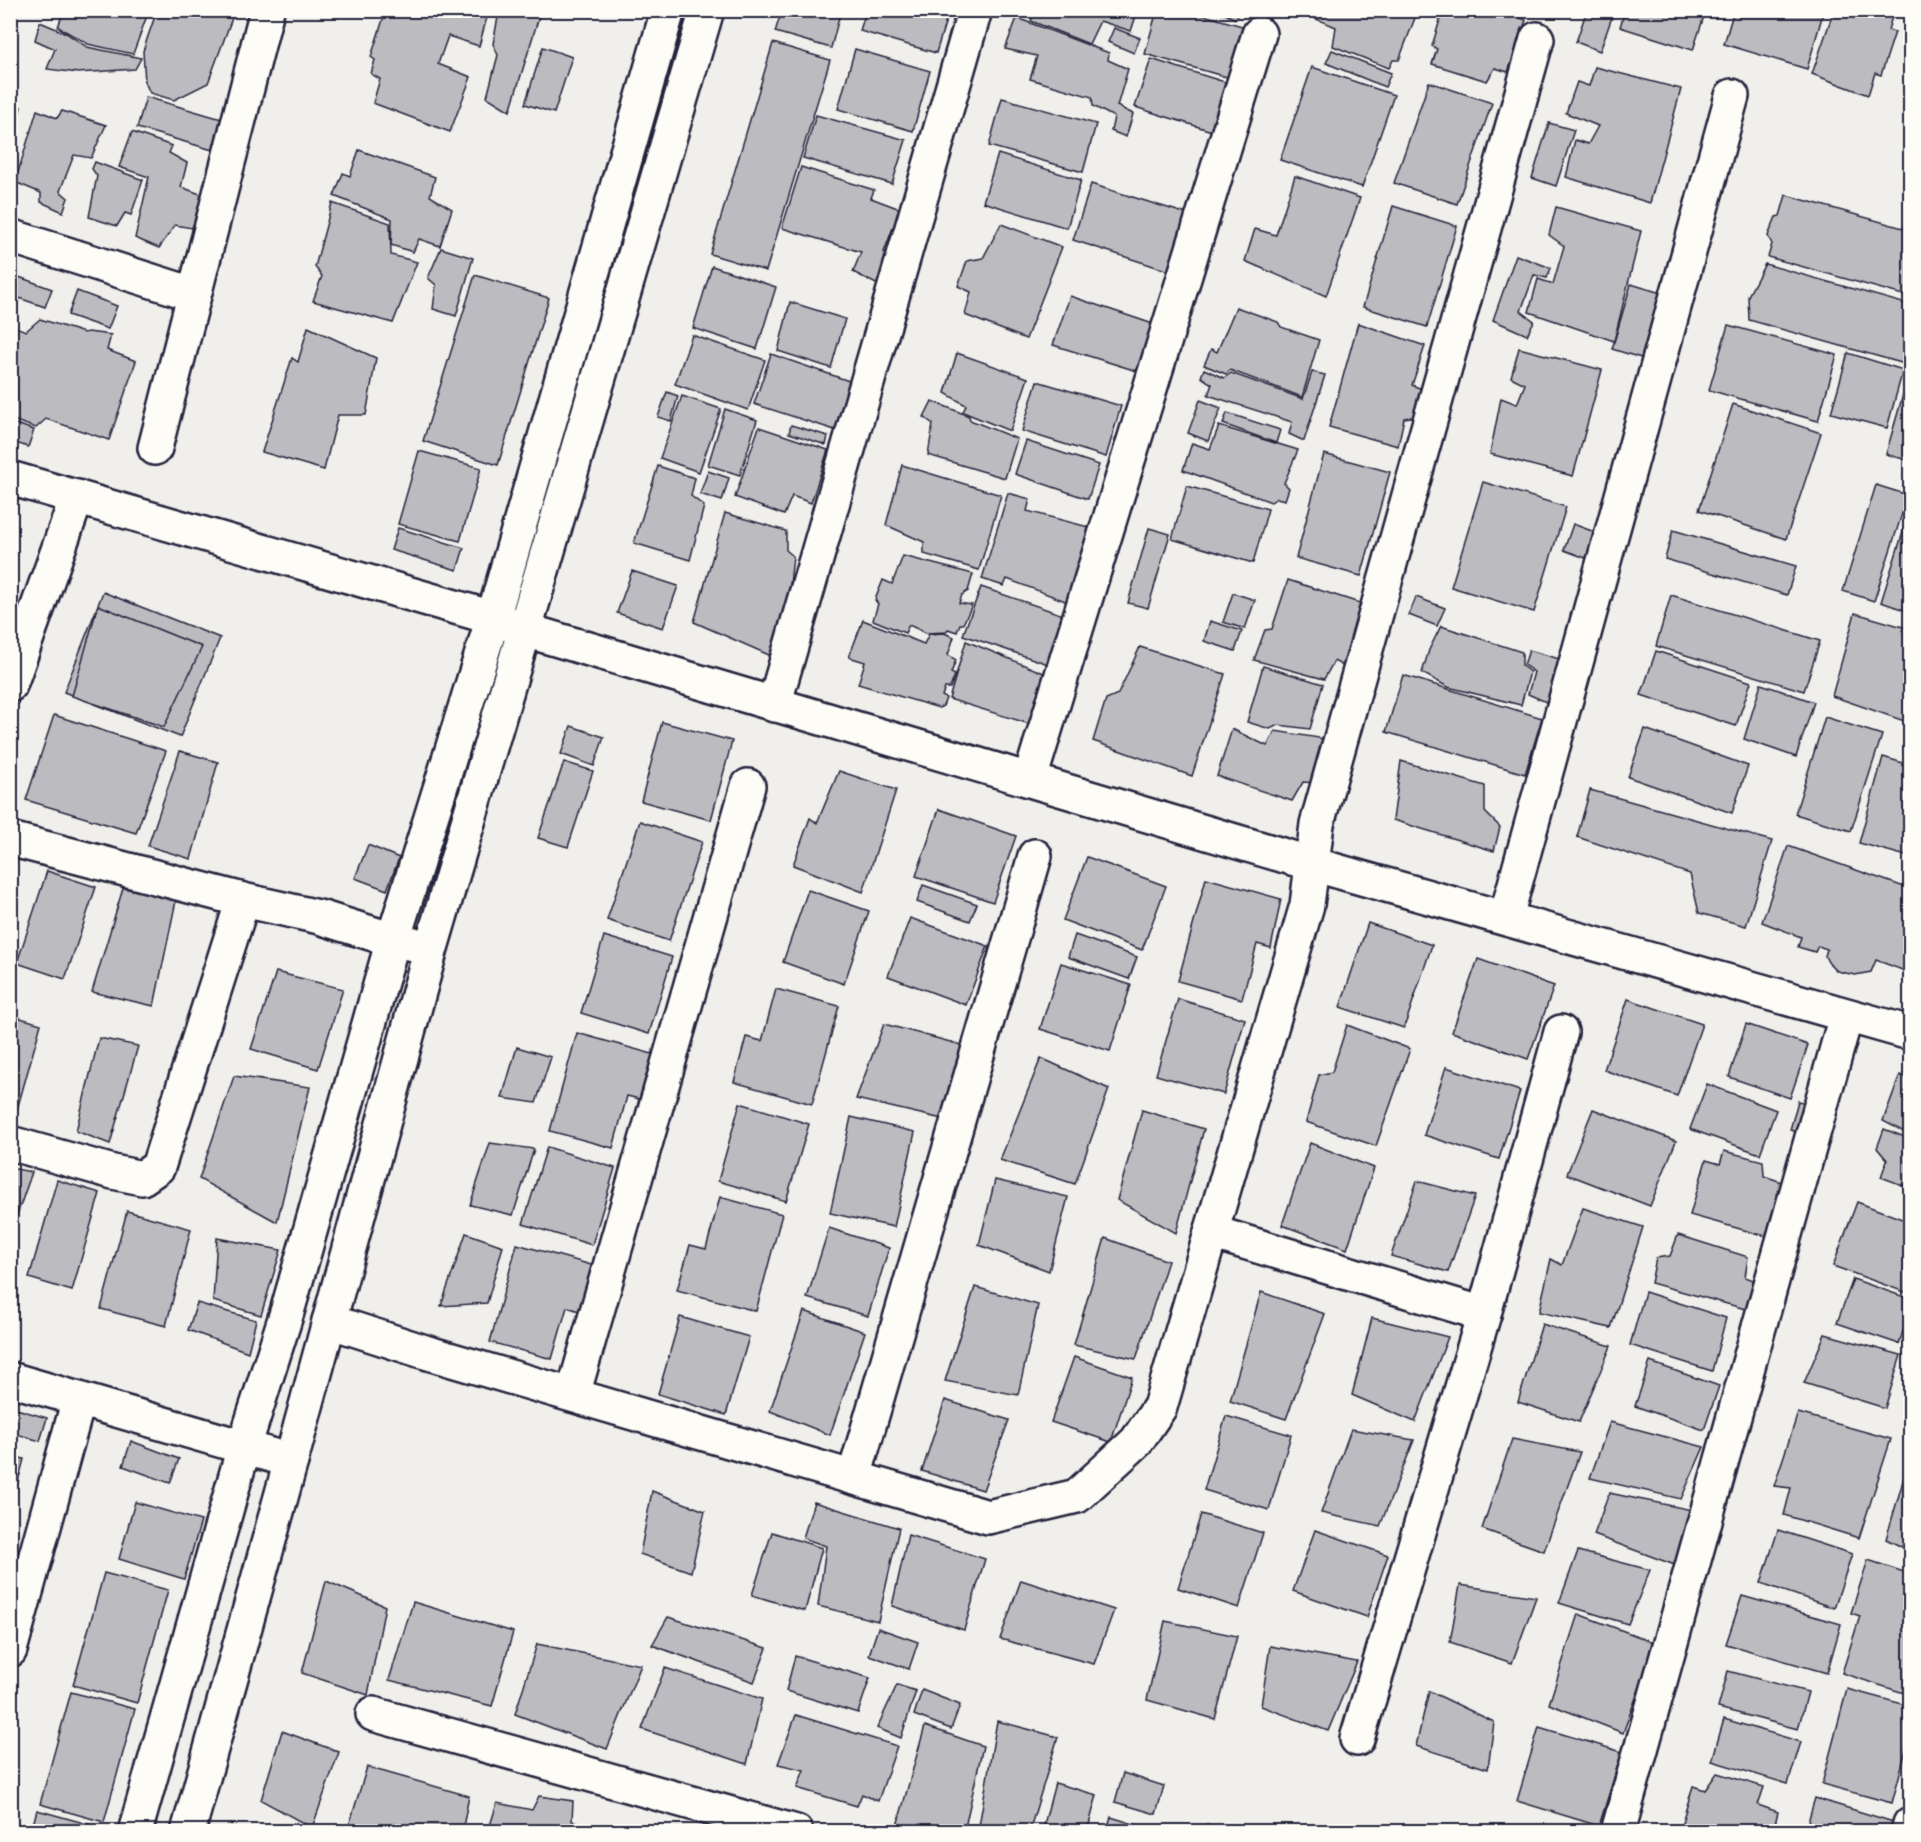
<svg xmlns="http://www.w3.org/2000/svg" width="1921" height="1842" font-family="Delius,sans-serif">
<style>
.building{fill:#bcbcc0;stroke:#22223b;stroke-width:1.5}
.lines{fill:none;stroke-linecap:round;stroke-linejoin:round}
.minor-casing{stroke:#22223b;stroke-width:38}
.minor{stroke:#fdfcf7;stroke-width:33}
</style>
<rect width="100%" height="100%" fill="#f0efec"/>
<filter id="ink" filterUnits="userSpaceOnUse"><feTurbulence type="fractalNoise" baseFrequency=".0167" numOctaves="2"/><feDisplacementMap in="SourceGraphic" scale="12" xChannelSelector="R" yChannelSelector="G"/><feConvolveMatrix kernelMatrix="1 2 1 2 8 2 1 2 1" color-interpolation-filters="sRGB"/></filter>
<g filter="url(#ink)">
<g class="building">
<path d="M64,10H149L133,54L88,44L58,27Z"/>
<path d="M157,10H235L208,83L174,100L150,93L145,82L143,51Z"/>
<path d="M386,10H489L479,46L448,36L438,64L471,77L450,132L373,103L380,79L371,74L375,60L371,57Z"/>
<path d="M519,10H541L510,111L487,97L498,55L493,44L498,17H516Z"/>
<path d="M782,10H841L831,48L775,32Z"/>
<path d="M866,10H949L936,53L860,31Z"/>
<path d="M1036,10H1138L1131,31L1100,21L1089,44L1031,21Z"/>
<path d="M1157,10H1186L1249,28L1234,79L1145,54Z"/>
<path d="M1215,10H1240L1236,19Z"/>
<path d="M1317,10H1418L1399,60H1393L1389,68L1333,46L1336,27L1314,18Z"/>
<path d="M1443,10H1497L1526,20L1508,72L1495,68L1487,81L1432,64L1437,49L1432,46Z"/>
<path d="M1587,10H1596L1612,17L1600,51L1576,42Z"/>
<path d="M1625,10H1706L1693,50L1620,27Z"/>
<path d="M1734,10H1824L1807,69L1724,44Z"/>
<path d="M1834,10H1894L1888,30L1895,32L1881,75L1875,73L1868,95L1812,74Z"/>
<path d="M1017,18L1109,53L1108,60L1128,69L1117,106L1133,114L1126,137L1111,131L1114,117L1093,106L1092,97L1030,79L1037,56L1005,49Z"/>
<path d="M40,22L66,33L87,47L141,58L135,69L78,73L47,69L55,49L35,40Z"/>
<path d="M1114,28L1140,38L1134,53L1108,42Z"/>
<path d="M773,43L830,60L766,271L710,254Z"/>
<path d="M543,47L572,57L554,113L525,104Z"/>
<path d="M855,49L930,71L913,131L838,109Z"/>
<path d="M1332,50L1391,73L1385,87L1326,63Z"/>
<path d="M1151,59L1231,84L1215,132L1135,107Z"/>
<path d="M1312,67L1394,95L1362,187L1280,160Z"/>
<path d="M1595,67L1681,89L1650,203L1566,177L1575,140L1588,144L1598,126L1566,113L1577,82L1589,86Z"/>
<path d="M1429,82L1492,103L1457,204L1394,183Z"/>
<path d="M146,97L225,120L216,151L137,128Z"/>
<path d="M1002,98L1096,124L1083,172L989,146Z"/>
<path d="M10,103L21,107L10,148Z"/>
<path d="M37,110L57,118L62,111L106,125L91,158L74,155L60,191L68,198L63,212L41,202V193L15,182Z"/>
<path d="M816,115L906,140L892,184L803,158Z"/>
<path d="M1549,123L1574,130L1556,186L1532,178Z"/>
<path d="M132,132L172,146L169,153L187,163L181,187L203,195L192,228L175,225L159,248L135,238L149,177L119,167Z"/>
<path d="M359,150L435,177L430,196L452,209L440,246L419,239L413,252L391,245L392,219L334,196L343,173L350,176Z"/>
<path d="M998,154L1081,180L1067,228L983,202Z"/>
<path d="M95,162L143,180L131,215L125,213L117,226L89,217L97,176L92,169Z"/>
<path d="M801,167L874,190L871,198L900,209L884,252L898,256L880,286L853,272L861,252L782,228Z"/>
<path d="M1295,176L1360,198L1326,296L1245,261L1255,229L1276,235Z"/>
<path d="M1091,184L1187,214L1169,271L1073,240Z"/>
<path d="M1786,195L1910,230V297L1768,257L1772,244L1768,236L1776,217L1780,216Z"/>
<path d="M332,203L390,223L391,255L417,262L393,323L313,301L322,276L315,267Z"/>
<path d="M1393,206L1457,226L1427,327L1363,307Z"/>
<path d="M1556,207L1641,231L1614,341L1529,312L1538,279L1553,284L1564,246L1549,235Z"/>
<path d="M1001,224L1062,247L1026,339L965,315L971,292L958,286L967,261L983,258Z"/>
<path d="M441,248L473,258L456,316L433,309L436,285L428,278Z"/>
<path d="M1516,255L1551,268L1547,278L1534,275L1521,311L1534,321L1527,335L1493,320Z"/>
<path d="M1765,264L1910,305V345L1905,364L1749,320L1748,296Z"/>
<path d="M712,266L776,287L757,349L693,328Z"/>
<path d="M475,275L549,298L498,465L423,441Z"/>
<path d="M19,277L52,289L45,307L13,296Z"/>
<path d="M1631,284L1661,293L1641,358L1612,349Z"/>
<path d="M77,291L117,306L108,329L68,315Z"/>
<path d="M1070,296L1159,326L1137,371L1053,345Z"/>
<path d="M790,302L845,319L831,368L778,351Z"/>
<path d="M1236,307L1278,322L1281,327L1319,340L1302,397L1230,370L1226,374L1204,365L1211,349L1217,352Z"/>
<path d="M40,319L84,333L88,332L111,335L107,350L136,361L109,440L46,419L36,428L10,419V325L26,331Z"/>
<path d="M1358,323L1425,346L1412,385L1422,389L1418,416L1404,418L1398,446L1329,427Z"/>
<path d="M1728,325L1837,355L1818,421L1709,390Z"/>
<path d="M308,327L376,358L366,415H338L324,470L262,452L292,358L298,362Z"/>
<path d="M692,335L765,360L748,410L675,384Z"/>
<path d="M1519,348L1602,370L1573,476L1490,454L1501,398L1517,404L1525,384L1511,377Z"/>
<path d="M957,353L1028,378L1010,431L963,412L966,405L945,393Z"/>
<path d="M1848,353L1903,370L1887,428L1831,413Z"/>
<path d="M771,354L852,382L838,431L754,404Z"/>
<path d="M1204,369L1224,378L1231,373L1303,399L1312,372L1325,375L1304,441L1289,434L1292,422L1208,395L1212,384L1201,377Z"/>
<path d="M1910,370V461L1886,454Z"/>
<path d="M1037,381L1121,406L1106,457L1022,431Z"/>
<path d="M667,392L678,396L671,421L658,417Z"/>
<path d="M682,396L721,409L699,472L660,458Z"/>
<path d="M1200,400L1221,408L1208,441L1188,433Z"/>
<path d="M932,401L969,416L970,420L1017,439L1005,478L928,455L933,424L924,417Z"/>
<path d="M1733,404L1821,433L1786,539L1699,510Z"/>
<path d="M725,409L757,420L740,475L708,465Z"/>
<path d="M1227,413L1280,430L1276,443L1223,424Z"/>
<path d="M10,422L34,430L28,447L10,441Z"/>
<path d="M791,425L828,436L826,445L789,433Z"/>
<path d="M1219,426L1298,450L1284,483L1289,488L1285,500L1277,498L1271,502L1183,470L1192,443L1210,449Z"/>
<path d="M759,427L828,450L811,503L792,496L784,515L735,497Z"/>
<path d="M1026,441L1099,465L1088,499L1015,474Z"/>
<path d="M419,451L481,468L460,541L398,524Z"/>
<path d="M1324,454L1390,472L1361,576L1296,558Z"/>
<path d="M902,465L1001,495L979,570L924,554V542L886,525Z"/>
<path d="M658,466L695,478L691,496L704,506L690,560L634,543Z"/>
<path d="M708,471L729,478L722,501L700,494Z"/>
<path d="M1483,482L1566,507L1534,612L1451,587Z"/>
<path d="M1876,485L1908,495L1874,601L1843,591Z"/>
<path d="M1187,486L1268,509L1253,563L1172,539Z"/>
<path d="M1008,493L1030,499L1027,511L1096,529L1076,605L1007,579L1004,586L982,579Z"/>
<path d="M1910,510V612L1881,602Z"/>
<path d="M725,513L786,531V550L793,556L790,585L800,591L778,659L694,622Z"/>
<path d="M1573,524L1600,534L1591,560L1564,550Z"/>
<path d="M398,528L464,548L457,570L391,550Z"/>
<path d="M1149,528L1170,534L1148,608L1128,603Z"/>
<path d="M1673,530L1796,566L1787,595L1665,559Z"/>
<path d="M903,556L973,574L968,591L962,595L959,603L972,605L963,624H960L957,632L948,629L946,632L926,633L909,625L905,633L873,620L878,604L875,600L883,580L892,584Z"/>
<path d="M632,571L678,586L663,628L617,613Z"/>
<path d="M1288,580L1369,606L1350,670L1334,661L1324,679L1254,660L1265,630L1272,629Z"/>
<path d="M981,587L1069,617L1054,666L963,635Z"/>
<path d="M103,592L220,638L180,737L64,692Z"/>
<path d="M1233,593L1255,600L1245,629L1223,622Z"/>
<path d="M1671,595L1820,641L1804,691L1656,646Z"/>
<path d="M1416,597L1445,608L1437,626L1409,615Z"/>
<path d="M98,605L202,647L164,727L72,696Z"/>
<path d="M1855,613L1910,629V682L1905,696L1910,699V723L1832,696Z"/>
<path d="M863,620L924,644L929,634L944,633L954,637L948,655L956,660L951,673L955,675L950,688H945L942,696L946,698L943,706L939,708L858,684L865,662L849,657Z"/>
<path d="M1210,621L1242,631L1235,651L1204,641Z"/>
<path d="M1441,626L1522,652V666L1530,672L1521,705L1448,687L1422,673L1429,650Z"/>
<path d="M966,641L1051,676L1036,726L949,699Z"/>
<path d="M1140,647L1225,674L1192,776L1093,741L1106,699L1118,694Z"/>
<path d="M1529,650L1566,661L1553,705L1528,694L1534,672L1524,665Z"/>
<path d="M1656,651L1751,682L1736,726L1641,695Z"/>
<path d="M1263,666L1323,684L1310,729L1278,725L1270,729L1247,722Z"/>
<path d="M1403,675L1542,718L1525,774L1386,732Z"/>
<path d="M1761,684L1814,702L1796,757L1744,739Z"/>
<path d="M54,715L166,751L136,833L26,800Z"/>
<path d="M1825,717L1882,735L1851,831L1795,814Z"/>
<path d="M662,722L732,741L711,820L641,801Z"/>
<path d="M571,726L604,737L594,766L561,754Z"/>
<path d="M1232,729L1267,746L1275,731L1332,740L1316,783L1303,782L1292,801L1217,776Z"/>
<path d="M1645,729L1748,766L1732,813L1628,777Z"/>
<path d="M180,751L218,762L191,859L148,846Z"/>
<path d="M1883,757L1910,765V857L1859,843Z"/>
<path d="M1401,761L1485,786V812L1500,827L1494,851L1393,820Z"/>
<path d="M564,762L593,771L568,847L538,838Z"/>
<path d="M839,771L896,790L863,892L793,865L810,818L817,823Z"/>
<path d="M1590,790L1772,841L1746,926L1699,913L1690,874L1577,837Z"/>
<path d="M939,809L1016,836L993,902L916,876Z"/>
<path d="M640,821L702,842L669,941L607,920Z"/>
<path d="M368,845L399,858L387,890L355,878Z"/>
<path d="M1788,846L1910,889V973L1876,960L1871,972L1855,975L1837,971L1828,962L1825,956L1827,949L1818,946L1815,952L1798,947L1801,937L1762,922Z"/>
<path d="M1087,857L1166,886L1142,950L1063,920Z"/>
<path d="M47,871L96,887L65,979L17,963Z"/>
<path d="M1206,878L1281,899L1271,948L1257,944L1242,999L1178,981Z"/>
<path d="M923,885L977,904L970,921L917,902Z"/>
<path d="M123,888L177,896L154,1006L92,992Z"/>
<path d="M808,890L869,911L844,984L783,962Z"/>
<path d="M910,918L988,946L966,1005L888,976Z"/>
<path d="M1368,923L1432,945L1404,1028L1340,1007Z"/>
<path d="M1075,935L1137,957L1129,979L1068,957Z"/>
<path d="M604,936L672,957L649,1034L581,1013Z"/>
<path d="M1478,959L1554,986L1528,1059L1452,1032Z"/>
<path d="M1061,963L1131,985L1110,1051L1040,1029Z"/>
<path d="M276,972L343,989L318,1069L251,1049Z"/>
<path d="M776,989L839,1006L812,1104L734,1082L746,1037L762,1041Z"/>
<path d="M1178,999L1245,1019L1224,1094L1156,1075Z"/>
<path d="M1628,999L1702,1024L1677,1096L1604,1070Z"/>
<path d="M10,1015L41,1024L13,1124L10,1122Z"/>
<path d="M884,1024L969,1047L951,1121L856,1099Z"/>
<path d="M1746,1024L1808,1045L1790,1098L1729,1077Z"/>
<path d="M1347,1025L1410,1049L1376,1146L1306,1122L1319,1075L1332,1072Z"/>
<path d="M577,1033L656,1055L643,1100L627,1096L613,1148L550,1131Z"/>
<path d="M99,1038L138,1046L110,1144L76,1131Z"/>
<path d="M517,1047L551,1057L536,1103L502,1098Z"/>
<path d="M1041,1058L1109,1089L1075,1184L1000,1160Z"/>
<path d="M1446,1067L1520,1091L1499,1159L1424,1135Z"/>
<path d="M1900,1075L1910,1079V1135L1883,1121Z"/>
<path d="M234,1076L310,1087L277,1222L199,1179Z"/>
<path d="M1707,1084L1776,1110L1760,1154L1690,1129Z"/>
<path d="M1798,1101L1816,1105L1807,1134L1790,1130Z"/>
<path d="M740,1103L809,1124L786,1201L718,1181Z"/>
<path d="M1593,1109L1676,1141L1650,1206L1567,1174Z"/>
<path d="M1142,1110L1204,1129L1176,1233L1117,1200Z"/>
<path d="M851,1117L915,1132L894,1227L830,1213Z"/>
<path d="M1884,1129L1910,1139V1188L1881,1177L1887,1160L1877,1148Z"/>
<path d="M490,1143L534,1149L513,1215L470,1205Z"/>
<path d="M1310,1143L1374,1168L1347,1249L1282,1225Z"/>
<path d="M547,1147L615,1168L592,1245L523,1224Z"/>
<path d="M1724,1151L1763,1161L1764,1176L1785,1183L1769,1237L1690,1215L1706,1160L1720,1164Z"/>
<path d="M10,1168L32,1172L10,1235Z"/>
<path d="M57,1180L100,1193L72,1291L29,1278Z"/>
<path d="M995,1180L1068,1197L1049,1271L979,1245Z"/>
<path d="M1417,1181L1475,1196L1448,1272L1391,1256Z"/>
<path d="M720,1197L782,1214L756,1311L677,1290L690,1245L706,1249Z"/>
<path d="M1857,1202L1910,1222V1294L1833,1266Z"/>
<path d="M1583,1208L1643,1227L1611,1328L1539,1312L1551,1259L1562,1265Z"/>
<path d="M127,1211L191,1229L166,1326L101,1309Z"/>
<path d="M829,1228L889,1248L868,1316L807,1298Z"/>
<path d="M466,1233L503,1246L487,1303L441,1306Z"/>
<path d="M1678,1235L1748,1257L1745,1277L1765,1284L1760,1313L1651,1283L1656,1258L1670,1256Z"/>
<path d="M217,1238L281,1250L261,1315L213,1301Z"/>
<path d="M1105,1238L1168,1261L1136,1359L1074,1345Z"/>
<path d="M517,1244L595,1266L582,1312L567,1307L552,1359L490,1342Z"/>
<path d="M1853,1279L1910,1299V1309L1899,1344L1837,1323Z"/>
<path d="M975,1287L1038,1305L1018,1395L945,1381Z"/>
<path d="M1261,1292L1325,1314L1286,1419L1230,1401Z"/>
<path d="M1645,1292L1726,1318L1712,1371L1630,1345Z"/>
<path d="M197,1303L256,1320L248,1352L188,1330Z"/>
<path d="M804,1311L865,1332L830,1435L770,1411Z"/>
<path d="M680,1317L749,1337L726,1415L658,1394Z"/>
<path d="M1372,1318L1448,1337L1415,1422L1352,1395Z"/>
<path d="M1542,1324L1611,1346L1579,1422L1518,1402Z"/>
<path d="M1825,1334L1901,1355L1885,1408L1804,1383Z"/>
<path d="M1074,1357L1132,1377L1111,1442L1051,1422Z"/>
<path d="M1650,1362L1719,1386L1704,1430L1635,1406Z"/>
<path d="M945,1400L1009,1420L983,1490L922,1471Z"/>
<path d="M10,1407L47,1418L40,1441L10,1432Z"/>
<path d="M1798,1413L1891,1439L1859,1538L1784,1515L1791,1488L1774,1486Z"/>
<path d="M1226,1416L1291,1435L1269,1510L1204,1490Z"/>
<path d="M1610,1422L1704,1447L1681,1499L1590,1478Z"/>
<path d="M1351,1429L1414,1440L1380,1526L1321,1513Z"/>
<path d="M1512,1439L1580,1452L1544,1551L1482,1529Z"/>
<path d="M131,1441L179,1459L170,1483L123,1466Z"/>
<path d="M10,1455L24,1459L10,1512Z"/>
<path d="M1910,1457V1551L1886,1539Z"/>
<path d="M652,1491L705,1511L691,1572L640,1554Z"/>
<path d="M1609,1493L1697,1511L1680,1567L1594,1535Z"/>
<path d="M135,1502L201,1521L184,1579L119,1559Z"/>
<path d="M814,1502L899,1528L878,1621L818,1606L826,1546L803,1538Z"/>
<path d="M1201,1514L1263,1533L1239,1608L1178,1588Z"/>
<path d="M1315,1530L1388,1555L1367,1617L1293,1591Z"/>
<path d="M1778,1530L1852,1554L1834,1608L1761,1583Z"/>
<path d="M772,1532L822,1548L805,1611L752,1595Z"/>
<path d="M908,1535L985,1559L964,1630L892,1606Z"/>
<path d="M1578,1551L1650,1570L1628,1624L1559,1603Z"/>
<path d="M1868,1560L1910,1574V1695L1842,1673L1860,1616L1851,1613Z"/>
<path d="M104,1573L168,1590L137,1703L73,1685Z"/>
<path d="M1021,1580L1114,1610L1094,1664L1000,1639Z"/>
<path d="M326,1581L385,1606L368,1695L302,1673Z"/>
<path d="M1460,1585L1536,1597L1512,1663L1450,1642Z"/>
<path d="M1742,1596L1841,1624L1827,1673L1726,1644Z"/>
<path d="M413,1602L513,1632L492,1706L389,1680Z"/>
<path d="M1578,1614L1656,1643L1623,1733L1549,1704Z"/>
<path d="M668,1617L767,1648L754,1682L652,1645Z"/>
<path d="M1165,1621L1237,1636L1215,1719L1147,1700Z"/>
<path d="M878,1628L918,1642L909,1669L869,1655Z"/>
<path d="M537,1644L641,1665L607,1749L515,1714Z"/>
<path d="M1270,1646L1357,1662L1328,1731L1261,1706Z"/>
<path d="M795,1656L870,1678L858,1713L786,1691Z"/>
<path d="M665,1668L762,1699L747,1764L642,1729Z"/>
<path d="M1728,1671L1808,1692L1798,1729L1718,1708Z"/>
<path d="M897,1685L916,1691L901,1738L877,1728Z"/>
<path d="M1847,1689L1910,1706V1735L1892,1803L1822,1784Z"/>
<path d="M922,1690L960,1705L951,1729L914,1715Z"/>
<path d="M1429,1691L1494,1722L1488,1769L1416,1746Z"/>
<path d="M71,1692L135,1709L104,1822L40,1804Z"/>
<path d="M796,1715L897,1746L878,1801L862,1794L857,1806L797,1788L804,1770L778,1764Z"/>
<path d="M1724,1719L1801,1742L1788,1784L1712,1761Z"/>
<path d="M997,1721L1058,1737L1029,1832H978Z"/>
<path d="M925,1726L983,1746L964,1832H922L897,1826Z"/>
<path d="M1539,1727L1622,1752L1599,1826L1517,1801Z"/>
<path d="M282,1731L339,1752L312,1828L261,1800Z"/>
<path d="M367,1767L469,1796L462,1832H347Z"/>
<path d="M1123,1773L1164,1786L1156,1814L1115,1802Z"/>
<path d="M1717,1773L1764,1787L1758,1805L1778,1812L1773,1832H1679L1693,1786L1705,1790Z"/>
<path d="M1055,1783L1097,1795L1087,1832H1042Z"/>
<path d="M539,1796L573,1801L572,1821L595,1826L594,1832H488L497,1803L532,1810Z"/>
<path d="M1815,1798L1900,1824L1897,1832H1805Z"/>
<path d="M37,1810L102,1828L101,1832H31Z"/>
<path d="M1111,1817L1140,1826L1138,1832H1106Z"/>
<path d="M1207,1824L1232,1832H1205Z"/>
</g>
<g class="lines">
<defs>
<g id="minor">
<path d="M10,236L193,294"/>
<path d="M155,448L267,10"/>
<path d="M10,478L493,618L525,630L1312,864L1910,1033"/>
<path d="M10,685L77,497"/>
<path d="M774,705L975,10"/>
<path d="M1030,779L1259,34"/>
<path d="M10,839L243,900L319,917L393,940L414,944"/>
<path d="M1506,917L1732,96"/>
<path d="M10,1143L113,1172L142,1178L158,1167L243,900"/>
<path d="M1211,1232L1484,1314"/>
<path d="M329,1321L425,1352L988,1517L1077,1496L1136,1442L1160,1407L1307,905L1317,824L1537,39"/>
<path d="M10,1379L291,1461"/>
<path d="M573,1395L748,786"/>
<path d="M854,1477L1035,856"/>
<path d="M10,1650L79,1399"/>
<path d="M373,1714L796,1832"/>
<path d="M1357,1739L1484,1314L1561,1032"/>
<path d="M1619,1828L1846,1016"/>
<path d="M135,1832L244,1447L287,1312L393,940L493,618L668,10"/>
<path d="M188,1832L291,1461L431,948L707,10"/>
<path d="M1908,1832L1910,1824"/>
</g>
</defs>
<use href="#minor" class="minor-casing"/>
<use href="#minor" class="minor"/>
</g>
</g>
<rect width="1921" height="1842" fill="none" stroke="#fdfcf7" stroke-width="36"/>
<rect x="18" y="18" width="1885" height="1806" fill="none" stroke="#22223b" stroke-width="2" filter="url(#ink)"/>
</svg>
